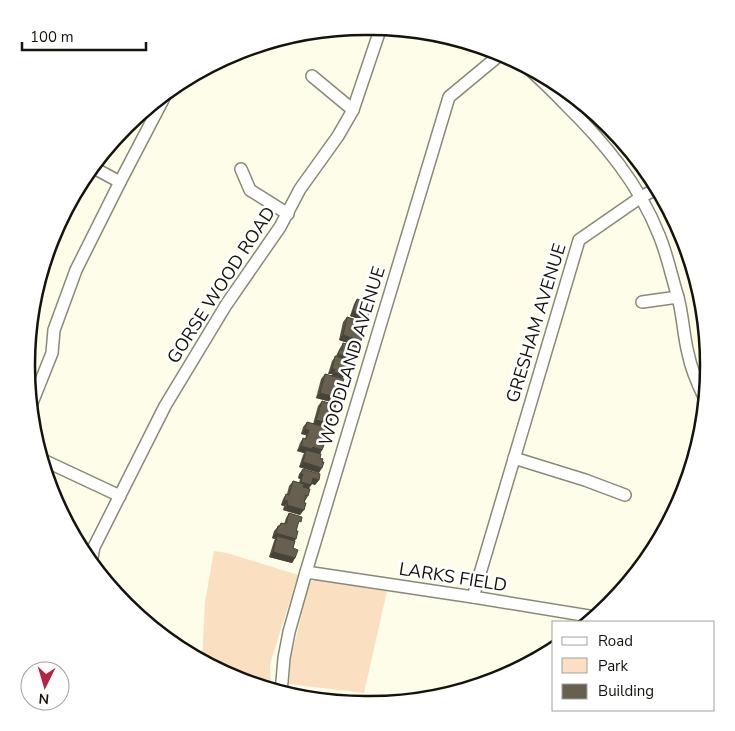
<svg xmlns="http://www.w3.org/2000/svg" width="735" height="731" font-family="'Nunito Sans',sans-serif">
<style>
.green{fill:#fadfc0}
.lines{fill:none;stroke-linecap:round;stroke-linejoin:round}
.minor-casing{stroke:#898977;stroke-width:14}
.minor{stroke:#fff;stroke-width:11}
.wall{fill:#595345}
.shaded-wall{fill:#484338}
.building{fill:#676050;stroke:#484338}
.labels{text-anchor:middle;stroke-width:5;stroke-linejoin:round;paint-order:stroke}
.street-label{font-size:18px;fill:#14130c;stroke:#fff}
.rim{fill:none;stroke:#14130c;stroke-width:2.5}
</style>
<rect width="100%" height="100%" fill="#fdfde9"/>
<g class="green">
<path d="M214,551L227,553L298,575L270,664L271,690L236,679L202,661L205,602Z"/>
<path d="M316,580L387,591L364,693L289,684L291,657L310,582Z"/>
</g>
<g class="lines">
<defs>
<g id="minor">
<path d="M527,67C540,79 553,91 565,104C604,142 639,184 659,235C667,254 671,274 677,294C683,313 683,334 688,353C691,369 698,385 705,399"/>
<path d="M312,76L353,110"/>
<path d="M92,167L120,182"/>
<path d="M241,169L250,190L288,214"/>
<path d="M642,302L678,297"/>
<path d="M30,408L52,353L54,330L76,270L120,182L167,92"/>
<path d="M514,458L585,480L625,495"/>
<path d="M41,459L120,496"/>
<path d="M91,563L94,547L165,406L226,305L280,227L300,189L338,136L353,110L379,33L382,28"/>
<path d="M306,572L473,597L595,617"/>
<path d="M473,597L579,240L641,197L658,188"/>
<path d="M281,693L284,658L289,632L306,572L449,97L502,53"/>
</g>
</defs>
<use href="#minor" class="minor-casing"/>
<use href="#minor" class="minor"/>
</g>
<g class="wall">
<path d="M357,299L365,321L350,316L354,304Z"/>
<path d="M347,317L362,331L361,336V341L357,346L339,340L343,322Z"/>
<path d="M343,343L355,359L349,374H345L342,379L339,389H338L335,403L316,398L321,379L325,374L331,376L332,374H328L332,361L336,356L340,348Z"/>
<path d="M322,401L334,410L331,415H330L328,427L323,442H322L321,444L322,450L320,454L319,473L299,467L303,455L304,453L297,451L300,443L303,438L305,439L306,435L301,434L303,427L307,422L313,424L318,406Z"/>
<path d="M303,469L319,480L315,485L312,484L309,488L308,496L305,501L300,515L283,510L284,506L281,505L283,499L286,494H287L289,486L293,481L299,483L300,479L298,478L299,474Z"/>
<path d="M289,513L297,527L293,548L295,558L292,563L269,557L274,541L275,539L272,538L274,531L281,523L284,524L286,518Z"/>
</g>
<g class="shaded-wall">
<path d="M353,311L368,316L365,321L350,316Z"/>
<path d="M343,335L361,341L357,346L339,340Z"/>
<path d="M338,354L355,359L351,364L335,359Z"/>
<path d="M347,368L352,369L349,374L343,373Z"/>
<path d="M332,369H335L332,374H328Z"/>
<path d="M334,372L345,375L341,380L331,377Z"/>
<path d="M339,383L342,384L339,389L336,388Z"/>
<path d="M320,393L338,398L335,403L316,398Z"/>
<path d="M332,409L334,410L331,415L328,414Z"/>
<path d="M316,420L330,424L327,429L313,425Z"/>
<path d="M305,429L309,430L306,435L301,434Z"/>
<path d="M323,436L326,437L323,442L320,441Z"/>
<path d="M301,446L313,447L322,450L319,455L306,450L304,453L297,451Z"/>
<path d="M303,462L322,468L319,473L299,467Z"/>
<path d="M301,473L303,474L300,479L298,478Z"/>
<path d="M313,478L319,480L315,485L310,483Z"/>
<path d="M301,482L311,485L308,490L298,487Z"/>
<path d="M284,500L288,501L284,506L281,505Z"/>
<path d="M287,505L304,510L300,515L283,510Z"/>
<path d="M276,533L296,539L293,544L277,536L275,539L272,538Z"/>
<path d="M273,552L295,558L292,563L269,557Z"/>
</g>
<g class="building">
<path d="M357,299L369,303L368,307L371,308L368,316L353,311Z"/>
<path d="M347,317L366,323L365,327H363L361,336H362L361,341L343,335Z"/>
<path d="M343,343L359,347L355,359L338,354L340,349L342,350Z"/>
<path d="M335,356L354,361L352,369L347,368L345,375L334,372L335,369H332Z"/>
<path d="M325,374L344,379L342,384L339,383L337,392L340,393L338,398L320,393Z"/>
<path d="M322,401L336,405L334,410L332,409L329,418L332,419L330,424L316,420Z"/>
<path d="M307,422L329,428L326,437L323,436L321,444L324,445L322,450L313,447L312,449L301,446L303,438L306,439L309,430L305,429Z"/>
<path d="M306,450L321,454L320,458L323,459L322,462H324L322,468L303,462Z"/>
<path d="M303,469L320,474L319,480L313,478L311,485L301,482L303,474L301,473Z"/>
<path d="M293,481L304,484L303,487L310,489L308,496L306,495L304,503H306L304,510L287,505L288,501L284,500L286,494L289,495Z"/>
<path d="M289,513L302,517L301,522L299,521L296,531H298L296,539L276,533L278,526H280L281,523L286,524Z"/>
<path d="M277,536L295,541L293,548L298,550L295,558L273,552Z"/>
</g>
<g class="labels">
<g class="street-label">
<text transform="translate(221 285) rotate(-57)" y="6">GORSE WOOD ROAD</text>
<text transform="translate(536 323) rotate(-73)" y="6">GRESHAM AVENUE</text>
<text transform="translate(352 356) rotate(-73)" y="6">WOODLAND AVENUE</text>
<text transform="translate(453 577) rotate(9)" y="6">LARKS FIELD</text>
</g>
</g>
<path d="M0 0H735V731H0ZM365 35H370A330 330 0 0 1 700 365V366A330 330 0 0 1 370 696H365A330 330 0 0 1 35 366V365A330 330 0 0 1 365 35Z" fill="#fff" fill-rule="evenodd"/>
<path class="rim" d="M365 35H370A330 330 0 0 1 700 365V366A330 330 0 0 1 370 696H365A330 330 0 0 1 35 366V365A330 330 0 0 1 365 35Z"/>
<rect x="552" y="621" width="162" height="90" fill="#ffffff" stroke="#a1a19e"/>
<rect x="562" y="637" width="25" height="8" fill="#ffffff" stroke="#a1a19e"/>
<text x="598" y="646" font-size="15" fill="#14130c">Road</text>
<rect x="562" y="658" width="25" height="15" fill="#fadfc0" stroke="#a1a19e"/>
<text x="598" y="671" font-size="15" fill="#14130c">Park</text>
<rect x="562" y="684" width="25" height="15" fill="#676050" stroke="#a1a19e"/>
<text x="598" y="696" font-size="15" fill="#14130c">Building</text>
<g transform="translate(45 686) rotate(185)"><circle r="24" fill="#ffffff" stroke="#a1a19e"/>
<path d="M0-4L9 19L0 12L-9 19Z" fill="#b62443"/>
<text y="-8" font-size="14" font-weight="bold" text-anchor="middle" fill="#14130c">N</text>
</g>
<path d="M22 42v8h124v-8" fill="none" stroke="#14130c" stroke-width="2.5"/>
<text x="30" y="42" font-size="15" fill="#14130c" stroke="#ffffff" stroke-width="4" paint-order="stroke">100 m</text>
</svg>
